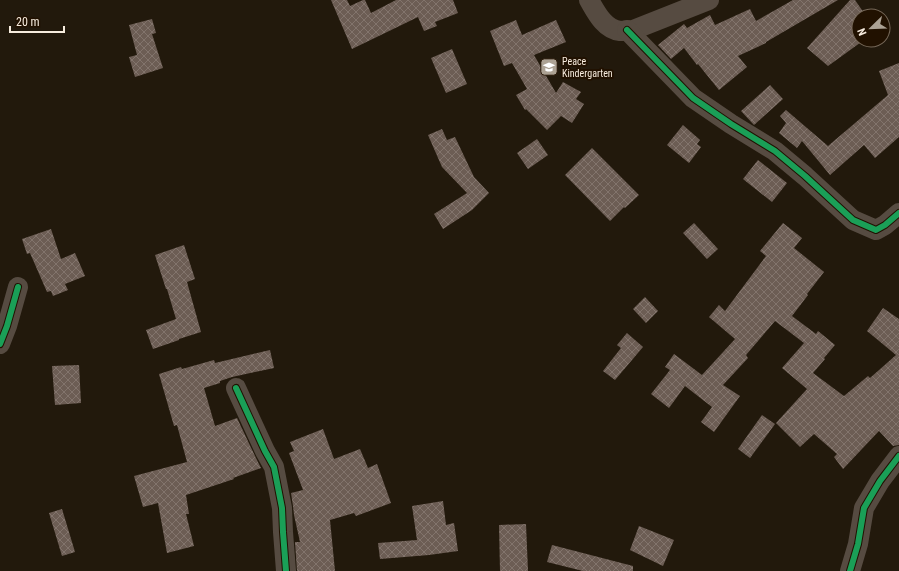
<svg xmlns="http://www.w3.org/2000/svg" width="899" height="571" font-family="'Roboto Condensed',sans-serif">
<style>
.building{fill:url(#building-cross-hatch)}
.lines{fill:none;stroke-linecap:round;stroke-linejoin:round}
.minor{stroke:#564b41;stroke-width:20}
.cycleway-casing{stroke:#211100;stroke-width:8}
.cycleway{stroke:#1a9f57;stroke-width:6}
.labels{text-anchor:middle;stroke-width:4;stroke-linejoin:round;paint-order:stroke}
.poi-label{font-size:10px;fill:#f7ecde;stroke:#211100;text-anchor:start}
</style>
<defs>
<pattern id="building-cross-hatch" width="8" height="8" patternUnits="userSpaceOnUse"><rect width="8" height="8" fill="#6c5d54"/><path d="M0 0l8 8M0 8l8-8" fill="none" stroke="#82746c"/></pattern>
</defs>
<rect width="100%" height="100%" fill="#22190c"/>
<g class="building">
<path d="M331,0H347L350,6L363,0H365L371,13L396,0H453L458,13L435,22L437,26L424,31L418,17L352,49Z"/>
<path d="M793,0H838L766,42V43L738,56L747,67L719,90L698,64L697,65L684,48L671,59L658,45L684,24L687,28L710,15L715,25L750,9L756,21Z"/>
<path d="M850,0H855L866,16H859V40H864L828,66L807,48Z"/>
<path d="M152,19L156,33L152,34L163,68L135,77L129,57L137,55L129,25Z"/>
<path d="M516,20L522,35L556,20L566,42L534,55L556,93L563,82L581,92L576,99L584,104L572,123L561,116L547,130L526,109L525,110L516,95L527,89L512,63L504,66L490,31Z"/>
<path d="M452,49L467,84L446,93L431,58Z"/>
<path d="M899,63V137L875,158L864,145L830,175L802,141L797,148L779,133L786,123L780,116L786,110L828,146L888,95L879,71Z"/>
<path d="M770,85L783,99L754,125L741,111Z"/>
<path d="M683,125L700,140L697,144L701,147L689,163L667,145Z"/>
<path d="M442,129L447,140L455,137L474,177L489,193L472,210L443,229L434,214L467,193L442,167L428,135Z"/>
<path d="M537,139L548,155L528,169L517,153Z"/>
<path d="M592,148L639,195L625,208L624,207L610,221L565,175Z"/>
<path d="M758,160L787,183L772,202L743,179Z"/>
<path d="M694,223L718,249L707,259L683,233Z"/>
<path d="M783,223L802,238L794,248L824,272L807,294L808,295L792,316L816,334L818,331L835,345L824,358L825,359L813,373L844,396L868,376L870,378L896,355L867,331L883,308L899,319V445L893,446L879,431L843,469L834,457L837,454L814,434L800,447L776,423L807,389L782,368L804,343L775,321L746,355L748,358L723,385L740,396L714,432L701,422L712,407L685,386L669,408L651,394L670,370L665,367L674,354L702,375L735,339L709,317L719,305L725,311L766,256L760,251Z"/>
<path d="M51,229L61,259L75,253L85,276L65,284L68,290L53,296L51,291L47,292L30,253L27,254L22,239Z"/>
<path d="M184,245L195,279L187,282L201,332L179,339V340L153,349L146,330L176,319L167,289H166L155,255Z"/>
<path d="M645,297L658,311L646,323L633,309Z"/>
<path d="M627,333L643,347L615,380L603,371L621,348L617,345Z"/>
<path d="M270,350L274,368L232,377L220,381V383L204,388L215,426L237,418L255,456L261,468L233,478L234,479L186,495L189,514H186L194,546L167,553L158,503L143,507L134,476L187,462L177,425L174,426L159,374L181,367L182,369L214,360L215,363Z"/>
<path d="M79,365L81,403L55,405L52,366Z"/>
<path d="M762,415L775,424L750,458L738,449Z"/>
<path d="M323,429L334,459L360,449L368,468L377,464L391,503L356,516L354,513L330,520L335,571H297L295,542H300L294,515L293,506L291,493L303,490L289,453L294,451L290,442Z"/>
<path d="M443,501L446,525L454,523L458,551L429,555L380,559L378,543L417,540L412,506Z"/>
<path d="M62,509L75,552L62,556L49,513Z"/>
<path d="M526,524L528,571H500L499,525Z"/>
<path d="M639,526L674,540L663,566L630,550Z"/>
<path d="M552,545L633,566V571H583L547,562Z"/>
</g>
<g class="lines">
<g class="minor">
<path d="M589,0C596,12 604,29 620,31C624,31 629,30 633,30L709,0"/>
<path d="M627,30L693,98L731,124L775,151L805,176L853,220L876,230L885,225L899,213"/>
<path d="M0,344L7,326L18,287"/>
<path d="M236,388L265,451L274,467L282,508L283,532L286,571"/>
<path d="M850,571L858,544L864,508L880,481L899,456"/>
</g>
<defs>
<g id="cycleway">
<path d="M627,30L693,98L731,124L775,151L805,176L853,220L876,230L885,225L899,213"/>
<path d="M0,344L7,326L18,287"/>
<path d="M236,388L265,451L274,467L282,508L283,532L286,571"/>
<path d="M850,571L858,544L864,508L880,481L899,456"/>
</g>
</defs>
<use href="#cycleway" class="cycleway-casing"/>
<use href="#cycleway" class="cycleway"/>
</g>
<defs>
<symbol id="school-square" viewBox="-11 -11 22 22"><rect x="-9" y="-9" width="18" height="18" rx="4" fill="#aca294" stroke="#211100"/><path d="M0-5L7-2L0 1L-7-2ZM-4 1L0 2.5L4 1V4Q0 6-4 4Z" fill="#fff"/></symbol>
</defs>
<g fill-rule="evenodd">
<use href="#school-square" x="539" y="57" width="20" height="20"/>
</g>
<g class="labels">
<g class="poi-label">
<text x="562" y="65">Peace<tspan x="562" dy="12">Kindergarten</tspan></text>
</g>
</g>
<g transform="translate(871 28) rotate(247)"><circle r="19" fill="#211100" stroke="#776959"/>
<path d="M0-3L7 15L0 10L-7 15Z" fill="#aca294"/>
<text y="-6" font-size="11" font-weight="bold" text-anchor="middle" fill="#f7ecde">N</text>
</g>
<path d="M10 26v6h54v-6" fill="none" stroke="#f7ecde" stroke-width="2"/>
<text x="16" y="26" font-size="12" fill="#f7ecde" stroke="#211100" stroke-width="3" paint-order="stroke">20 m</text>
</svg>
